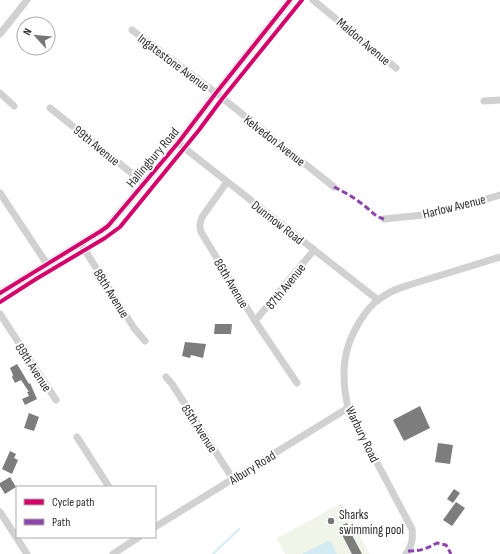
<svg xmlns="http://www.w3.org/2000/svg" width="500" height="554" font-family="'Sofia Sans Condensed',sans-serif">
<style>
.green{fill:#f1f4e9}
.water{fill:#d3ecf3}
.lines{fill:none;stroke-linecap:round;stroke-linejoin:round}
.stream{stroke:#d3ecf3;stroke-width:2}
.building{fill:#7d7d7d}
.street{stroke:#d1d1d1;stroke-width:7}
.quiet{stroke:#8e44ad;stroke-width:3;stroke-dasharray:6 3;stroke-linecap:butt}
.cycleway-casing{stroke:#fff;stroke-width:6}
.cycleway{stroke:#d6006c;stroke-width:4}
.poi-dot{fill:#767676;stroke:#fff;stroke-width:1.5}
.labels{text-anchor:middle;stroke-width:4;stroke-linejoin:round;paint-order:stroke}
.street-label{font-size:13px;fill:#2c2c2c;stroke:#fff}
.poi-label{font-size:13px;fill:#2c2c2c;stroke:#fff;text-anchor:start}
</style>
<rect width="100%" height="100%" fill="#fff"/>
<path class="green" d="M342,503L369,554H285L277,538Z"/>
<path class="water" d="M330,540L337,554H302Z"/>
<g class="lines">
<path class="stream" d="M213,554L239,529"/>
</g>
<g class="building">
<path d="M215,324H232L231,334H214Z"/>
<path d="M185,342L206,344L203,358L191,355L190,358L182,356Z"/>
<path d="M17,364L29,384L30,383L37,399L25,405L22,399L29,396L27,392H29L21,380L15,383L12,377L13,375L10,368Z"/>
<path d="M420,406L430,428L404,441L393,420Z"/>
<path d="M29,413L39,417L34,431L24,428Z"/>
<path d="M438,443L453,445L450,464L435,462Z"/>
<path d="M10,451L16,454L14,458L18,460L12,474L2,469Z"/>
<path d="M10,477L16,487L5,494L0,486V483Z"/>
<path d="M454,489L460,493L453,503L447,499Z"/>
<path d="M456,502L465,508L452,526L443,520Z"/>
<path d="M347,523L353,537L362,554H352L338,527Z"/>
</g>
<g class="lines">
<g class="street">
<path d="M313,0L396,68"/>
<path d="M132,30L216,93L334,187"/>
<path d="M0,34L27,0"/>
<path d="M0,93L14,106"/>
<path d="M484,101L500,100"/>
<path d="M50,108L144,183"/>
<path d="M178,143L378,300"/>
<path d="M227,182L202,217C200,223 199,226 201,232L255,321L297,383"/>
<path d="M0,193L47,264"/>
<path d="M384,219L433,214L500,195"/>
<path d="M81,244L134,328L145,341"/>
<path d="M0,293L101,231L108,226L178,143L216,93L290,0"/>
<path d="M0,314L56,400"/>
<path d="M255,321L314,250"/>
<path d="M166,377L172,384L233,479"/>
<path d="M77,437L109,487"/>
<path d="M0,512L27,554"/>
<path d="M155,527L348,408"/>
<path d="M113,554L139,537"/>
<path d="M406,554C412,546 413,539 412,529L348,408C341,375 342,349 360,321C365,313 371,305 378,300C387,293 398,288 409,285L500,257"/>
</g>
<g class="quiet">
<path d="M334,187C345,192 356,199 366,207C372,212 376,217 384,219"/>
<path d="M408,551C421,551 426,549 437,543L446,545L451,554"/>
</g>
<defs>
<g id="cycleway">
<path d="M0,293L101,231L108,226L178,143L216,93L290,0"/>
<path d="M0,302L36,279L105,238L120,227L199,130L222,99L302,0"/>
</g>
</defs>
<use href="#cycleway" class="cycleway-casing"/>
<use href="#cycleway" class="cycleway"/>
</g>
<circle class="poi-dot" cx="331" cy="521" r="4"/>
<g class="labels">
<g class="street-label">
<text transform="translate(364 41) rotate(40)" y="5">Maldon Avenue</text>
<text transform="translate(174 62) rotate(37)" y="5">Ingatestone Avenue</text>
<text transform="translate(275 140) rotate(38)" y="5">Kelvedon Avenue</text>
<text transform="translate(97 145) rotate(39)" y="5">99th Avenue</text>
<text transform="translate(152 157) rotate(-50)" y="5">Hallingbury Road</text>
<text transform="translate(454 206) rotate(-14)" y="5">Harlow Avenue</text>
<text transform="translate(278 222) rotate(38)" y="5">Dunmow Road</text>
<text transform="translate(232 283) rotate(59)" y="5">86th Avenue</text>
<text transform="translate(285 286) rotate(-51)" y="5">87th Avenue</text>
<text transform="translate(112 293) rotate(58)" y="5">88th Avenue</text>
<text transform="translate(34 367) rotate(57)" y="5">89th Avenue</text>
<text transform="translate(200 428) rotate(57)" y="5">85th Avenue</text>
<text transform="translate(363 434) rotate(64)" y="5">Warbury Road</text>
<text transform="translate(252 467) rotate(-32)" y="5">Albury Road</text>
</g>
<g class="poi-label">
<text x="339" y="519">Sharks<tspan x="339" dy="15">swimming pool</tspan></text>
</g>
</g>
<rect x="16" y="486" width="140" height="52" fill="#ffffff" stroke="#ababab"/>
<rect x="24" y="499" width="20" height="6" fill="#d6006c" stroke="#ababab"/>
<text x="52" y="506" font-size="12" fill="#2c2c2c">Cycle path</text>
<rect x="24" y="519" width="20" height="6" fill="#8e44ad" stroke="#ababab"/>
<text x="52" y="526" font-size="12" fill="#2c2c2c">Path</text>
<g transform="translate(36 36) rotate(297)"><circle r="19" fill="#ffffff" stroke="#ababab"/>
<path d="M0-3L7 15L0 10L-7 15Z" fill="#767676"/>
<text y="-6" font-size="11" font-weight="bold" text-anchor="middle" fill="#2c2c2c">N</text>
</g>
</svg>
